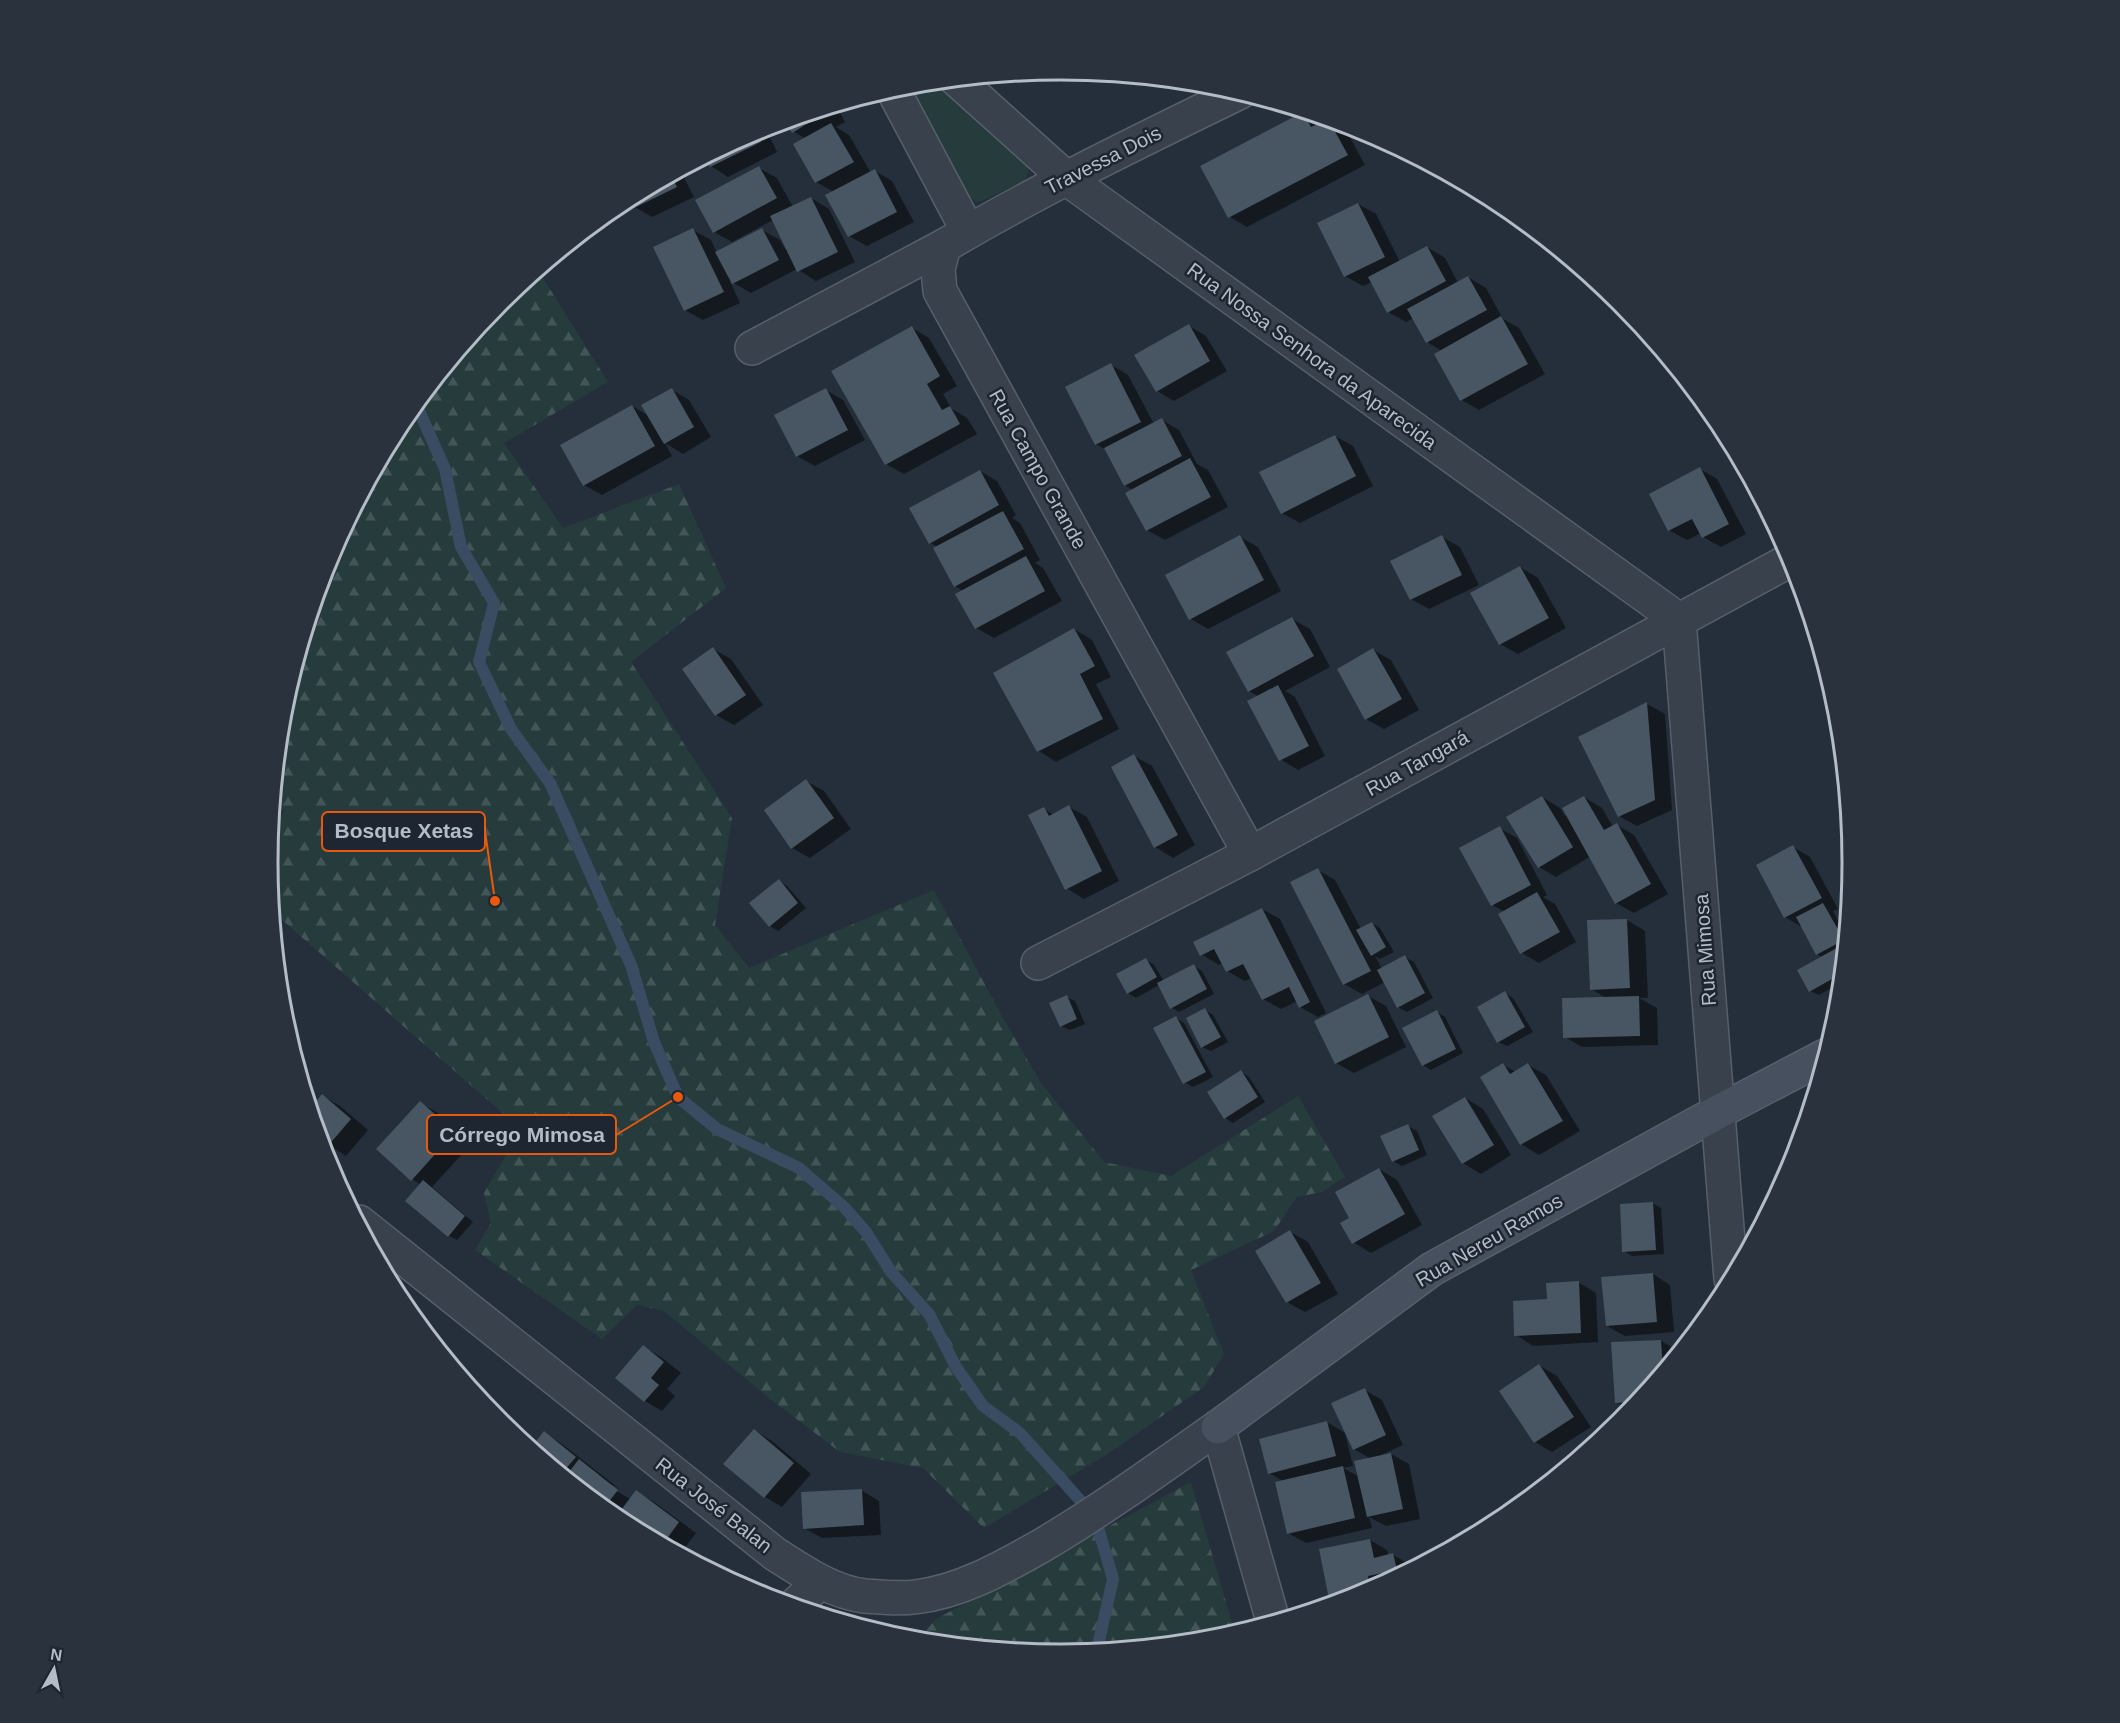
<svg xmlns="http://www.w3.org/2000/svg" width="2120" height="1723" font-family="Helvetica,sans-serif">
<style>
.grass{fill:#263b3c}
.forest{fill:url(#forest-firs)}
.shadow{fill:#0007}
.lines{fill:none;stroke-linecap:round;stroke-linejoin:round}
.stream{stroke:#394c62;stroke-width:12}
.building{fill:#485562}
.street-casing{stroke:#565f6a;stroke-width:36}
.secondary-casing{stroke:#565f6a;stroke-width:36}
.street{stroke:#38414c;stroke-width:33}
.secondary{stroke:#46505e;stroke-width:33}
.labels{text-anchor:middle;stroke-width:5;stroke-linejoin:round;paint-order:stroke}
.street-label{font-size:20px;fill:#b4bcc7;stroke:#1d2631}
.rim{fill:none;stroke:#b4bcc7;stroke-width:3}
.leader{fill:none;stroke:#e8590c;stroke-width:2}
.callout-dot{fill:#e8590c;stroke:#1d2631;stroke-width:2}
.callout{fill:#1d2631;stroke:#e8590c;stroke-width:2}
.callout-label{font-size:21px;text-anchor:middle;font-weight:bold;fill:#b4bcc7}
</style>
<defs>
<pattern id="forest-firs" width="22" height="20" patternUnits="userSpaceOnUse" patternTransform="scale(1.5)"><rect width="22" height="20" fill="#263b3c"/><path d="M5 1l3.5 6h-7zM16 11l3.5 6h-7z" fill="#435557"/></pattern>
</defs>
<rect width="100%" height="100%" fill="#242f3b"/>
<path class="grass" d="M936,81L1024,162L1029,171L1024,181L982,201L976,202L971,198L906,84Z"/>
<g class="forest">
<path d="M538,270L608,382L504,443L563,528L679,484L726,588L631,662L732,818L715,925L749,968L934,890L1003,1018L1041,1083L1104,1162L1171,1176L1298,1096L1345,1177L1322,1192L1297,1197L1274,1231L1191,1270L1224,1354L1204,1387L1106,1455L984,1528L923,1468L840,1452L774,1402L664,1311L637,1305L602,1339L475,1250L491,1223L484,1193L521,1129L273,912L268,861L270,836L284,811L273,802L283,707L328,558L401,421L500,301Z"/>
<path d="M1191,1482L1235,1633L1214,1639L1060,1654L918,1640L936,1619Z"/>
</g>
<g class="shadow">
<path d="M836,105L845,122L836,127L849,135L871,173L875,171L892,181L914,222L867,246L849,236L834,192L816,182L795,145L806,139L793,131L787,120Z"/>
<path d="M1303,113L1321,124L1328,120L1346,130L1365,165L1247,227L1230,217Z"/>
<path d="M765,127L777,152L728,177L711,166L706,157Z"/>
<path d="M759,168L777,178L793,207L811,198L829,209L855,262L816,281L797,269L751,293L730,281L740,303L703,320L685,310L693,230L711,240L717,253L762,230L780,240L785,249L787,248L773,220L732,242L714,232Z"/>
<path d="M680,170L694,197L652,217L635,207L630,197Z"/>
<path d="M1358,204L1376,214L1400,262L1427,247L1445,258L1458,283L1468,277L1486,288L1503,319L1519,328L1545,374L1479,410L1462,400L1436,354L1442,351L1427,342L1414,318L1406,322L1388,312L1372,282L1363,286L1345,276Z"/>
<path d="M1189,326L1206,336L1227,371L1174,401L1157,391Z"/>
<path d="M912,328L929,338L957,386L943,394L952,409L967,418L977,434L904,474L886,464Z"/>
<path d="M1111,365L1128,375L1154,424L1162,420L1179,430L1197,464L1208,470L1228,507L1165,540L1147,530L1133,490L1125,485L1106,450L1096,444Z"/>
<path d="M672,390L689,400L711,437L683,454L665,443L672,456L602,495L584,485L632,406L649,416Z"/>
<path d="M826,390L843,400L865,440L815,466L797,456Z"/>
<path d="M1335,436L1353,446L1373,486L1300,523L1282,513Z"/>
<path d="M1700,469L1717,479L1746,534L1721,547L1703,537L1701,533L1687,540L1669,530Z"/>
<path d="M980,471L997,481L1016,515L1012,518L1020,523L1040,560L1035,563L1043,568L1062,601L994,638L976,628L963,591L955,586L938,547L930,543Z"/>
<path d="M1240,537L1258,547L1281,591L1208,629L1191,619L1167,576Z"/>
<path d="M1442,537L1460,547L1479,585L1429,609L1411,599Z"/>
<path d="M1520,567L1538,578L1566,628L1518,654L1500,644Z"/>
<path d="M1292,619L1310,629L1330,667L1285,691L1295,697L1325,756L1298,770L1280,759L1259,697L1249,691Z"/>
<path d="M1074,629L1092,640L1111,677L1096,684L1119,729L1056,762L1039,751L995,673Z"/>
<path d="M713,649L731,659L763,705L734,725L716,715Z"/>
<path d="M1373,650L1391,660L1419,710L1384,729L1366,719Z"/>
<path d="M1647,704L1665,714L1672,810L1637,826L1619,816L1580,738Z"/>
<path d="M1134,756L1152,766L1195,845L1173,858L1155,847Z"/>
<path d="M806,781L824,791L851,829L810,858L792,848Z"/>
<path d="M1542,797L1560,808L1565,816L1584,797L1602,808L1613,827L1617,825L1634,835L1668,894L1634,913L1616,903L1591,856L1556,877L1539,867Z"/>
<path d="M1069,807L1087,817L1119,881L1084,899L1066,888L1044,809L1054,815Z"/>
<path d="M1499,828L1517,838L1547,895L1543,897L1555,904L1576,942L1539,963L1522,953L1505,912L1492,905Z"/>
<path d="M1793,847L1810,857L1838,909L1833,911L1845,934L1840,983L1819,995L1810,991L1823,958L1817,954L1802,927L1785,917Z"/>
<path d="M1318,870L1335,880L1361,929L1372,923L1380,928L1394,952L1380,959L1375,956L1382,969L1405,957L1414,962L1433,998L1407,1012L1398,1007L1385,982L1362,994L1344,984Z"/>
<path d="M779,881L787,886L806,908L778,931L770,926Z"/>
<path d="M1262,909L1280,919L1326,1013L1318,1017L1300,1007L1297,1001L1281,1009L1263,999L1252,978L1245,981L1227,971L1223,963L1219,965L1201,954Z"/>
<path d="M1627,920L1645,931L1648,998H1639L1657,1008L1658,1045L1582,1047L1565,1037L1608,999L1591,989L1588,922Z"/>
<path d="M1146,960L1154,965L1164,981L1194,966L1202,971L1214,994L1179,1012L1171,1007L1159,985L1136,998L1128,993Z"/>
<path d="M278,972L288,979L280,989Z"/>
<path d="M1505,993L1513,998L1533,1032L1507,1046L1498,1042Z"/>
<path d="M1368,996L1386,1006L1406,1047L1354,1073L1336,1063Z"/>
<path d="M1067,997L1075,1001L1085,1024L1070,1030L1061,1026Z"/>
<path d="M1205,1010L1213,1015L1228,1042L1211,1051L1202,1047Z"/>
<path d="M1437,1012L1445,1017L1463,1053L1431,1070L1423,1065Z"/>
<path d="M1176,1018L1184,1023L1213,1077L1193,1087L1184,1082Z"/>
<path d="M1503,1065L1516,1072L1528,1065L1546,1075L1580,1131L1539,1155L1521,1144L1482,1077Z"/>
<path d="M1241,1072L1249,1077L1265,1102L1233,1123L1225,1118Z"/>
<path d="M323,1096L340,1106L368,1130L346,1156L320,1139L311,1109Z"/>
<path d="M1465,1098L1483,1109L1511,1155L1481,1174L1463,1163L1434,1117Z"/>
<path d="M420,1103L438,1113L472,1143L432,1187L473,1222L457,1240L449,1236L421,1185L412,1179Z"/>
<path d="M1408,1126L1417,1131L1427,1155L1402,1166L1393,1161Z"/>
<path d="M1379,1169L1397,1180L1422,1225L1371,1253L1353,1242L1351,1218Z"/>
<path d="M1652,1203L1661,1208L1664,1254L1632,1256L1624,1251Z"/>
<path d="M1290,1232L1308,1242L1338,1294L1305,1312L1287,1302L1257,1251Z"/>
<path d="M1653,1274L1670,1285L1674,1332L1625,1336L1607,1326Z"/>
<path d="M1578,1282L1596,1293L1598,1342L1533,1346L1516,1335L1548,1300Z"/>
<path d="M1661,1341L1678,1351L1630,1410L1616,1402Z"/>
<path d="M643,1347L661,1357L681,1373L667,1389L675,1396L662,1411L645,1401Z"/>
<path d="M444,1354L458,1366L456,1369Z"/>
<path d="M1540,1366L1557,1376L1591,1427L1552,1452L1535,1442Z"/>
<path d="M1365,1390L1382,1400L1403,1445L1381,1455L1391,1454L1409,1464L1420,1519L1386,1526L1369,1517L1372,1528L1306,1543L1288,1533L1283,1481L1269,1473L1327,1422L1345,1433L1353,1466L1343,1468L1360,1477L1371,1459L1354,1449Z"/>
<path d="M754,1430L772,1441L811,1474L782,1507L765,1497L725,1464Z"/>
<path d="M545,1433L562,1444L621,1490L613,1485L611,1488L632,1500L636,1492L654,1502L696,1533L681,1553L619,1520L532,1448Z"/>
<path d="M861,1490L879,1501L881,1535L822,1538L804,1528Z"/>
<path d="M1370,1540L1387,1550L1389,1556L1393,1555L1411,1565V1568L1363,1594L1331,1603Z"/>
</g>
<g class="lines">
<path class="stream" d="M416,404L445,469L461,547L494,603L479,662L511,729L550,783L631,965L654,1042L678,1097L717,1129L799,1168L844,1207L866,1232L891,1272L929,1314L956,1367L983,1406L1020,1433L1095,1517L1113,1579L1097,1650"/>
</g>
<g class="building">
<path d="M827,108L828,111L792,133L785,121Z"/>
<path d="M1303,112L1311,127L1328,119L1348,155L1228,218L1200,166Z"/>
<path d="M831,123L854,162L815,183L793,144Z"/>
<path d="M755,130L761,142L710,167L704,157Z"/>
<path d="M759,166L777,198L713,233L695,200Z"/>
<path d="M875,169L897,212L848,237L825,195Z"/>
<path d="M671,175L677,187L634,208L629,198Z"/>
<path d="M811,197L838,252L797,272L770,216Z"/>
<path d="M1358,203L1385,257L1344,277L1317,223Z"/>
<path d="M693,228L724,292L684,311L653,247Z"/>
<path d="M762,228L779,260L732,284L715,252Z"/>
<path d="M1427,246L1446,281L1387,313L1368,277Z"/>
<path d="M1468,276L1487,310L1426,343L1407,309Z"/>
<path d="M1501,316L1528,364L1460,401L1434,354Z"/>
<path d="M1189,324L1210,361L1156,392L1134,355Z"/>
<path d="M912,326L940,376L927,384L942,410L950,406L960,424L885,465L831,371Z"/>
<path d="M1111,363L1141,422L1095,445L1065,387Z"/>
<path d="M672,388L694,427L664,444L641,405Z"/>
<path d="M826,388L848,430L796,457L774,415Z"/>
<path d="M632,405L655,446L583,486L560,445Z"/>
<path d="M1162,418L1182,456L1124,486L1104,448Z"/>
<path d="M1335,435L1356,476L1281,514L1259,472Z"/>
<path d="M1190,458L1211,497L1146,531L1125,493Z"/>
<path d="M1700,467L1729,524L1702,538L1692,519L1668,531L1649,494Z"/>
<path d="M980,470L999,505L929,544L909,508Z"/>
<path d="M1003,511L1024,549L954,587L933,548Z"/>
<path d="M1240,535L1264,580L1189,620L1165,575Z"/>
<path d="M1442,535L1462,575L1410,600L1390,561Z"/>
<path d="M1026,556L1045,591L975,629L955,594Z"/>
<path d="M1520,566L1549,618L1499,645L1470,593Z"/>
<path d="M1292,617L1314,656L1248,692L1226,652Z"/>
<path d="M1074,628L1095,666L1080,674L1103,719L1037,752L993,673Z"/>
<path d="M713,647L746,695L715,716L682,669Z"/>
<path d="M1373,648L1402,699L1365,720L1337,669Z"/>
<path d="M1278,685L1309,746L1279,761L1247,701Z"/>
<path d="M1647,702L1655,800L1618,817L1578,737Z"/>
<path d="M1134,754L1178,835L1154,848L1111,767Z"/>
<path d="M806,779L834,818L791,849L764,810Z"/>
<path d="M1542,796L1573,847L1538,868L1506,817Z"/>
<path d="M1584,796L1604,830L1617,823L1651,884L1615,904L1562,808Z"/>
<path d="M1069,805L1102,871L1065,890L1028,815L1044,807L1049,816Z"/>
<path d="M1500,826L1531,885L1491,906L1459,848Z"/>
<path d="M1793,845L1822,898L1784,918L1756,865Z"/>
<path d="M1318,868L1371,971L1343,985L1290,882Z"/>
<path d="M779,879L798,903L769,927L749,903Z"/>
<path d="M1537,892L1560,932L1520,954L1498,914Z"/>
<path d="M1823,903L1844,940L1816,955L1796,917Z"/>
<path d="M1262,908L1310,1002L1299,1008L1289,987L1262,1000L1243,964L1226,972L1214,949L1200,956L1193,942Z"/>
<path d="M1627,919L1630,988L1590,990L1587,920Z"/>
<path d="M1372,922L1386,947L1371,956L1356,930Z"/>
<path d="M1844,944L1841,974L1809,992L1797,970Z"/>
<path d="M1405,955L1425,993L1397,1008L1377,970Z"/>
<path d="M1146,958L1157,977L1127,994L1116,974Z"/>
<path d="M1194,964L1207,989L1170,1009L1157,983Z"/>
<path d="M1505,991L1525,1027L1497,1043L1477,1007Z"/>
<path d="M1368,994L1389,1037L1335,1064L1314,1021Z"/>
<path d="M1067,995L1077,1019L1060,1027L1049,1003Z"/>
<path d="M1639,996L1640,1036L1563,1038L1562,998Z"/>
<path d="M1205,1008L1221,1037L1201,1048L1186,1018Z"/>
<path d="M1437,1010L1456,1049L1422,1066L1402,1028Z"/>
<path d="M1176,1016L1206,1072L1183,1084L1153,1028Z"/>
<path d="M1503,1063L1510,1074L1528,1063L1563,1121L1520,1145L1480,1077Z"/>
<path d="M1241,1070L1258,1097L1224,1119L1207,1092Z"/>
<path d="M322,1094L351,1119L327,1147L321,1142L311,1108Z"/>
<path d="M1465,1097L1494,1145L1462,1164L1432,1116Z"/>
<path d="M420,1101L455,1132L411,1181L376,1149Z"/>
<path d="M1408,1124L1419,1150L1392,1162L1380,1136Z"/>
<path d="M1379,1168L1405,1214L1352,1244L1340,1223L1349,1218L1335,1192Z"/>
<path d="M1789,1170L1778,1192L1772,1181Z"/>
<path d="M423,1180L465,1216L448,1237L405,1201Z"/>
<path d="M1653,1202L1656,1250L1622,1252L1620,1204Z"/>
<path d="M1290,1230L1321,1283L1286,1303L1255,1251Z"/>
<path d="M1653,1273L1657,1322L1606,1326L1601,1277Z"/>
<path d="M1579,1281L1581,1333L1514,1336L1513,1301L1547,1299L1546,1283Z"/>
<path d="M1661,1340L1663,1370L1637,1402L1615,1403L1611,1342Z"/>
<path d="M643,1345L664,1362L651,1378L659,1385L644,1402L615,1378Z"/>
<path d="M1539,1364L1574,1417L1534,1443L1499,1391Z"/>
<path d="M1365,1388L1386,1435L1353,1450L1331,1403Z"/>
<path d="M1327,1421L1336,1456L1268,1474L1259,1439Z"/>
<path d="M754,1429L794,1463L764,1498L723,1464Z"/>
<path d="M544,1431L576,1457L562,1473L531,1448Z"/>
<path d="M1589,1437H1602L1589,1447Z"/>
<path d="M1391,1453L1403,1509L1367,1517L1354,1461Z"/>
<path d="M579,1459L618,1490L604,1508L566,1476Z"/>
<path d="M1343,1466L1355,1518L1287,1534L1275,1482Z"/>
<path d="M862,1489L864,1525L803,1529L801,1492Z"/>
<path d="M636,1490L679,1522L663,1544L616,1517Z"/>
<path d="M1370,1539L1374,1558L1393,1553L1397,1570L1368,1576L1370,1590L1330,1604L1319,1549Z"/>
</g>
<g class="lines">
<defs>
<g id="street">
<path d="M956,79L1066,178L1679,620L1731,1279"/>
<path d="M892,88L968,231"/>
<path d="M1240,92C1140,141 1040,189 944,246L938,269L940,291L1250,854"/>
<path d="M752,348L944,246"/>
<path d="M1038,963L1250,854L1792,559"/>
<path d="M359,1222L775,1554C802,1571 831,1592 865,1596C880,1597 899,1599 915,1597C960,1592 1002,1568 1041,1546C1102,1510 1160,1468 1218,1427L1273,1621"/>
<path d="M795,1605L820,1582"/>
</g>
<path id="secondary" d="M1218,1427L1432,1269L1718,1112L1825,1056"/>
</defs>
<use href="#street" class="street-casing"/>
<use href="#secondary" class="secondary-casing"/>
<use href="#street" class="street"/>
<use href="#secondary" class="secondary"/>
</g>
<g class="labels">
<g class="street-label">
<text transform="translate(1103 160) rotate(-27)" y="7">Travessa Dois</text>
<text transform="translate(1312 356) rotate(36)" y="7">Rua Nossa Senhora da Aparecida</text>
<text transform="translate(1038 469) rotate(61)" y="7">Rua Campo Grande</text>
<text transform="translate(1417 763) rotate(-29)" y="7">Rua Tangará</text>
<text transform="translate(1705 950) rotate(-94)" y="7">Rua Mimosa</text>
<text transform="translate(1489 1240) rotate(-30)" y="7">Rua Nereu Ramos</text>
<text transform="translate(714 1505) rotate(38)" y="7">Rua José Balan</text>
</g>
</g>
<path d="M0 0H2120V1723H0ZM278 862a782 782 0 1 1 1564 0a782 782 0 1 1-1564 0Z" fill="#29323d" fill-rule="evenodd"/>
<path class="rim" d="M278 862a782 782 0 1 1 1564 0a782 782 0 1 1-1564 0Z"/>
<path class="leader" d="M495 901L485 831M678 1097L616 1135"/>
<g class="callout-dot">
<circle cx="495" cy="901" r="6"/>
<circle cx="678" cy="1097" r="6"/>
</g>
<g class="callout">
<rect x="322" y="812" width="163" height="39" rx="6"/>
<rect x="427" y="1115" width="189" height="39" rx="6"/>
</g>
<g class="callout-label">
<text x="404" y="838">Bosque Xetas</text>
<text x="522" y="1142">Córrego Mimosa</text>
</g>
<g transform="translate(54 1669) rotate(9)" stroke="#1d2631" stroke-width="4.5" paint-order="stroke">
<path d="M0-4.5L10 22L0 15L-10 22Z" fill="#b4bcc7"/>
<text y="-9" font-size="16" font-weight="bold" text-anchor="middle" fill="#b4bcc7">N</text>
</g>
</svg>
